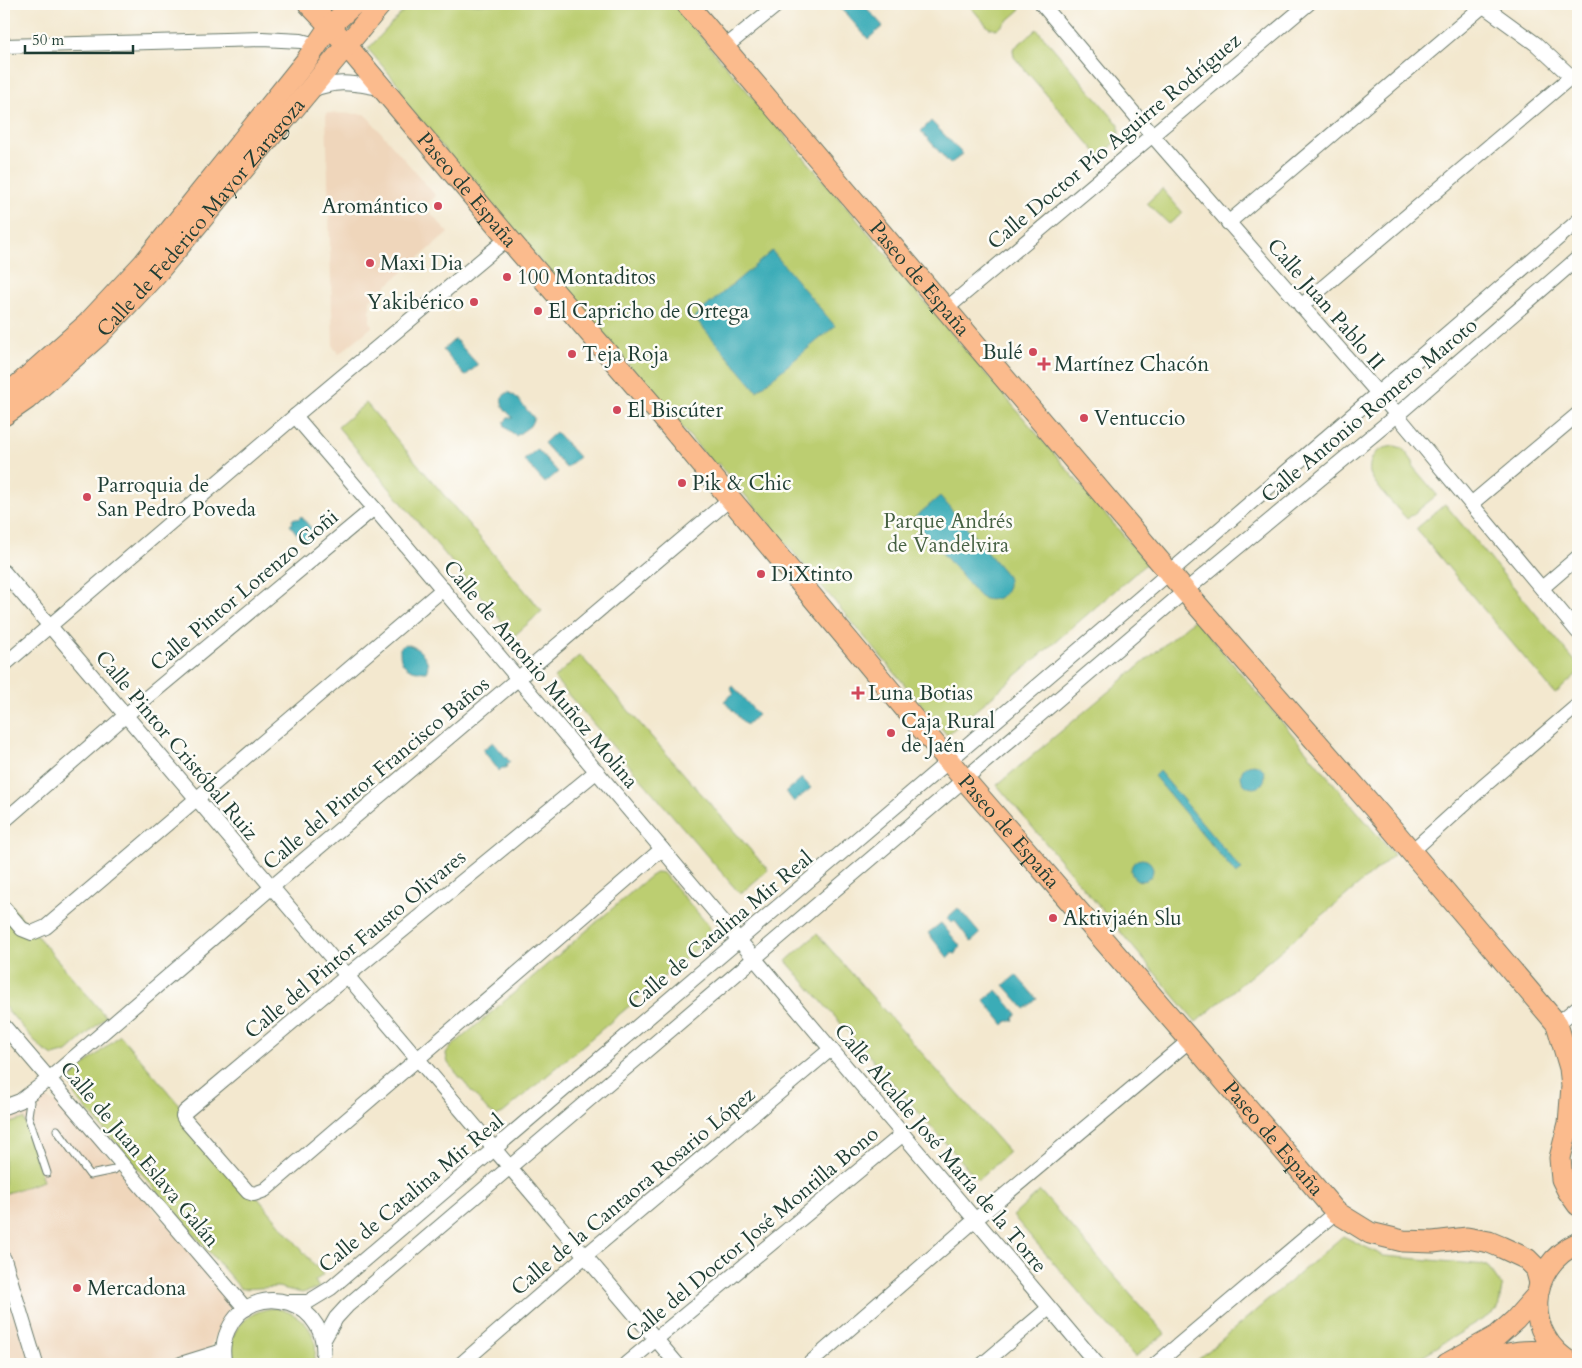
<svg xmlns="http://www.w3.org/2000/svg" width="1582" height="1368" font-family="Cardo,serif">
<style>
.built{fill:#efd6bb}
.green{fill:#bcce71;stroke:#6e8652}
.water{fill:#3bacb7;stroke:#2d7476}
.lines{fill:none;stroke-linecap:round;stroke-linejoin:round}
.service-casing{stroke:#69796a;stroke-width:9}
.minor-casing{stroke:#69796a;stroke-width:16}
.primary-casing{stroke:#69796a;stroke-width:23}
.service{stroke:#fff;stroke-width:7}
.minor{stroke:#fff;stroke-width:14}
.primary{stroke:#fbbb8d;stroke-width:21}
.poi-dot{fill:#d1495b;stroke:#fdfcf7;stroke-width:2}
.labels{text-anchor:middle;stroke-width:5;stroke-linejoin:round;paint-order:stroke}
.street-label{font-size:21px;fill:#1f3d34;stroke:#fdfcf7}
.poi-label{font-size:21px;fill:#1f3d34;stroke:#fdfcf7;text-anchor:start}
.park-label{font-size:21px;fill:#466143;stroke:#fdfcf7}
</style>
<rect width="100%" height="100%" fill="#fdfcf7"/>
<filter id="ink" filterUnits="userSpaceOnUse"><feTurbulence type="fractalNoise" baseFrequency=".02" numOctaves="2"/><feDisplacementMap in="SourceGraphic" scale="10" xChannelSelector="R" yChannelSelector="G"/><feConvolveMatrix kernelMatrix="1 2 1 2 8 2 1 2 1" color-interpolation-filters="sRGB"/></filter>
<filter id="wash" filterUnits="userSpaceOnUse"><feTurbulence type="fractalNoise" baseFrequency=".0096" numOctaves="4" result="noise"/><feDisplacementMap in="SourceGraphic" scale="20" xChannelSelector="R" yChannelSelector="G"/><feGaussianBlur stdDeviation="1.12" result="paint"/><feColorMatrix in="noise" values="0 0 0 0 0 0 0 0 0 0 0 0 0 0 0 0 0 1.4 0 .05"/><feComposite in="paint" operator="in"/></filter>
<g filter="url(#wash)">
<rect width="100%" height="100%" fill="#f3e8cf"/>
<g class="built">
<path d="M326,113L365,114L436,196L425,206L448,233L370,300V322L373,326L339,354L333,347Z"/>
<path d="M47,1098L70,1111L233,1301L210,1347L216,1364H4V1112Z"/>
</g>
<g class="green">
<path d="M410,4H673L918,291L917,293L1147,563L947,735L718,463L715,466L387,82L402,89L368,49Z"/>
<path d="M968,4H1016L1020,10L998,29L989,28Z"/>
<path d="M1037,29L1119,125V139L1101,156L1096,152L1014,57L1013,49Z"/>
<path d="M1162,189L1183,213L1169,224L1147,203Z"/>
<path d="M366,403L542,611L514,636L338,427Z"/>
<path d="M1395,446L1402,448L1408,455L1413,462L1414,468L1437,495L1407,519C1398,509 1374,485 1370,473C1369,469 1370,462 1372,458C1377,449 1386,447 1395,446Z"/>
<path d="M1445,504L1578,665V673L1555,694L1416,529Z"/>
<path d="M1195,619L1394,855L1196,1022L997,785Z"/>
<path d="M580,655L768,870L740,894L554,678Z"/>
<path d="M657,872L663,873L709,926L711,935L706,941L503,1113L496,1116L488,1111L448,1063L446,1054L451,1047L649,877Z"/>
<path d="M4,897L106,1017L67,1052L53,1056L42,1049L4,1006Z"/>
<path d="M817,934L1009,1152L978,1180L786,961Z"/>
<path d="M120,1035L323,1275L315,1281L319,1288L302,1293L278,1287L241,1289L77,1098L71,1084L74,1074Z"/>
<path d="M24,1119L43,1181L4,1194V1125Z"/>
<path d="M1040,1191L1165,1334L1135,1357L1013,1216Z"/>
<path d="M1343,1236L1384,1256L1487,1265L1502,1287L1498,1310L1417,1359L1411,1364H1193Z"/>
<path d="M274,1308C302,1312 323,1335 313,1364H233C224,1334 244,1311 274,1308Z"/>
</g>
<g class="water">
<path d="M841,4H863L883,26L868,39L839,6Z"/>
<path d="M931,121L963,154L950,164L921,131Z"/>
<path d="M772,251L835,326L757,391L694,317Z"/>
<path d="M455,339L478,365L465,376L443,350Z"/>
<path d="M508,392L515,396L534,418L530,426L516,436L505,427L504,422L508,418H513C507,411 500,407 502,397Z"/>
<path d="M556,432L579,457L566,468L544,443Z"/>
<path d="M537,449L558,472L545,483L524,460Z"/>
<path d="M940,496L1005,573C1006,575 1008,578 1008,581C1010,597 990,605 979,596L913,519Z"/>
<path d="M301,516L316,534L304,543L290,525L293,523L292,520L294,518L298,519Z"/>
<path d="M405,644C418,646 433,660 426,672C409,671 399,667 400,648Z"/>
<path d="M733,686L758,715L746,725L724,701L734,693L730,688Z"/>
<path d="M493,742L510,762L507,764L506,768H502L499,771L483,750Z"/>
<circle cx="1253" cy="776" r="12"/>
<path d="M1159,771L1242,870L1236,874L1154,776Z"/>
<path d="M802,778L811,788L794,802L786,792Z"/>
<circle cx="1142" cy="870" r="11"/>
<path d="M958,908L980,934L971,942L955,921L951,923L947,918Z"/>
<path d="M941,923L961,947L957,949L956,954L952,953L948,958L928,933Z"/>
<path d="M1016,975L1037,999L1025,1009L1004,985Z"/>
<path d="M997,990L1017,1014L1013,1017L1014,1020L1012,1021H1008L1004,1025L984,1000Z"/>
</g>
</g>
<g filter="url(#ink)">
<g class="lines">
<defs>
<g id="service">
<path d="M28,1096L30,1102L28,1116L47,1173"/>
<path d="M57,1130L90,1175L114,1170L121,1163"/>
</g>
<g id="minor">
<path d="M1042,4L1153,136L1397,415L1578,632"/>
<path d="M1481,4L1536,44L1577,82"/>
<path d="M4,46L262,39L301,41L316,45"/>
<path d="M724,48L778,4"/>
<path d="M312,90C339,79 354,84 381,88"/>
<path d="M1228,223L1483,6"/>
<path d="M1301,306L1572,76"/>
<path d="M946,309L1308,4"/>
<path d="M295,416L374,508L1097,1364"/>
<path d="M1471,504L1578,414"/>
<path d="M4,572L677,1364"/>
<path d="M1542,588L1578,557"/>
<path d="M4,665L295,416L508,238"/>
<path d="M597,771L347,976L185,1112L183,1116L185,1120L248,1192L254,1194L265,1190L662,849"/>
<path d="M4,821L126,715L374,508"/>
<path d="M1411,852L1485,785L1578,705"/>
<path d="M4,908L22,929L32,933L46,927L443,589"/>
<path d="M1557,1024L1578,1007"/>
<path d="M4,1026L246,1309"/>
<path d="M4,1107L20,1101L49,1079L272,887L730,499"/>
<path d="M4,1259L36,1364"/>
<path d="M288,1302H308L331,1288L1141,597L1578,221"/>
<path d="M323,1341L336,1318L347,1306L1185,591L1397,415L1578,258"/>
<path d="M181,1364L223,1351"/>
<path d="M225,1364C222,1353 223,1341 228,1330C253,1275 335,1302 322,1364"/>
<path d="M461,1364L585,1256L831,1049"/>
<path d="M626,1364L903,1134"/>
<path d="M809,1364L975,1220L1190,1040"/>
<path d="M983,1364L1049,1308"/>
<path d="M1156,1364L1336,1212"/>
</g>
<g id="primary">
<path id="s1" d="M309,4L330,26L508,238L659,413L958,772L1190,1040L1336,1212L1370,1233L1403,1241L1433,1242L1467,1238L1489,1242L1501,1247L1527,1259L1536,1268L1540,1283"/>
<path id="s2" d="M687,4L1185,591L1387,823L1557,1024L1570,1068L1572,1086L1569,1123L1560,1158L1561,1169L1562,1179L1568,1191L1578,1205"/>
<path d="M4,395L17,386L87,324L144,263L306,61L330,26L354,4"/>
<path id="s3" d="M4,415L27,399L98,336L156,274L381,4"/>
<path d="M1447,1364L1497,1336L1515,1320L1537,1295"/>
<path d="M1482,1364C1508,1350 1528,1350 1557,1353"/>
<path d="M1573,1364C1522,1336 1526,1266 1578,1243"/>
</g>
</defs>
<use href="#service" class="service-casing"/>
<use href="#minor" class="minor-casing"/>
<use href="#primary" class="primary-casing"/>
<use href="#service" class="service"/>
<use href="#minor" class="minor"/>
<use href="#primary" class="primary"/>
</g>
</g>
<g class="poi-dot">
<circle cx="438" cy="206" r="5"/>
<circle cx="370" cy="263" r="5"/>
<circle cx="507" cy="277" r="5"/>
<circle cx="474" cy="302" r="5"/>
<circle cx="538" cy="311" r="5"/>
<circle cx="1033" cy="352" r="5"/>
<circle cx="572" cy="354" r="5"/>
<path d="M1041.5 356.5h5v5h5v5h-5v5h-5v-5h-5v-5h5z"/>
<circle cx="617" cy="410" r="5"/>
<circle cx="1084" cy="418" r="5"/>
<circle cx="682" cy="483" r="5"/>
<circle cx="87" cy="497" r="5"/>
<circle cx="761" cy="574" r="5"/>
<path d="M855.5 685.5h5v5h5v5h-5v5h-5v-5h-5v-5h5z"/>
<circle cx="891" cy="733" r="5"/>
<circle cx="1053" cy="918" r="5"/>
<circle cx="77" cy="1288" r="5"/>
</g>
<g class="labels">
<g class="street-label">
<text transform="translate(1114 141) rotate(-40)" y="7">Calle Doctor Pío Aguirre Rodríguez</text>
<text dy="7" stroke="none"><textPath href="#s1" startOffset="244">Paseo de España</textPath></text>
<text dy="7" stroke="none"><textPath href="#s3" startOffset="280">Calle de Federico Mayor Zaragoza</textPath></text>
<text dy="7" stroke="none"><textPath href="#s2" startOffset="360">Paseo de España</textPath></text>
<text transform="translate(1326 304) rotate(49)" y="7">Calle Juan Pablo II</text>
<text transform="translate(1369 410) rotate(-40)" y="7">Calle Antonio Romero Maroto</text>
<text transform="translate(244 590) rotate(-40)" y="7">Calle Pintor Lorenzo Goñi</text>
<text transform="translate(541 674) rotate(50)" y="7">Calle de Antonio Muñoz Molina</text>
<text transform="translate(177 745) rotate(50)" y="7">Calle Pintor Cristóbal Ruiz</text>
<text transform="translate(376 773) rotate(-40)" y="7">Calle del Pintor Francisco Baños</text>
<text dy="7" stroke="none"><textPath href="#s1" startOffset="1084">Paseo de España</textPath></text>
<text transform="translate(720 930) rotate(-40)" y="7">Calle de Catalina Mir Real</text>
<text transform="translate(355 944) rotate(-40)" y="7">Calle del Pintor Fausto Olivares</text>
<text dy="7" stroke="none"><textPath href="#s1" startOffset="1489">Paseo de España</textPath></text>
<text transform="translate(941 1148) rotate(50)" y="7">Calle Alcalde José María de la Torre</text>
<text transform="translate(140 1154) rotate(50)" y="7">Calle de Juan Eslava Galán</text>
<text transform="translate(633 1191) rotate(-40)" y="7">Calle de la Cantaora Rosario López</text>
<text transform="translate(411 1193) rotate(-40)" y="7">Calle de Catalina Mir Real</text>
<text transform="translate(752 1234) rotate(-40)" y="7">Calle del Doctor José Montilla Bono</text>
</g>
<g class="poi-label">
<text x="428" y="213" text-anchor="end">Aromántico</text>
<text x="380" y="270">Maxi Dia</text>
<text x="517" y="284">100 Montaditos</text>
<text x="464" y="309" text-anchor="end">Yakibérico</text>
<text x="548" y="318">El Capricho de Ortega</text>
<text x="1023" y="359" text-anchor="end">Bulé</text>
<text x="582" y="361">Teja Roja</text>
<text x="1054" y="371">Martínez Chacón</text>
<text x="627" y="417">El Biscúter</text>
<text x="1094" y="425">Ventuccio</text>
<text x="692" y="490">Pik &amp; Chic</text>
<text x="97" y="492">Parroquia de<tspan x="97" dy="24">San Pedro Poveda</tspan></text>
<text x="771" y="581">DiXtinto</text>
<text x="868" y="700">Luna Botias</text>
<text x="901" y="728">Caja Rural<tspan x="901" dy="24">de Jaén</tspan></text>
<text x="1063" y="925">Aktivjaén Slu</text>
<text x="87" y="1295">Mercadona</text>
</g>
<g class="park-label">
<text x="948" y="528">Parque Andrés<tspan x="948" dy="24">de Vandelvira</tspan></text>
</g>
</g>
<rect width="1582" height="1368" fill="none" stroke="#fdfcf7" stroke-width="20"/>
<path d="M25 45v8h108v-8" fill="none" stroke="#1f3d34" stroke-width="2.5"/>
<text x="32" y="45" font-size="15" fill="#1f3d34" stroke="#fdfcf7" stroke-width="4" paint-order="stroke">50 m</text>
</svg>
